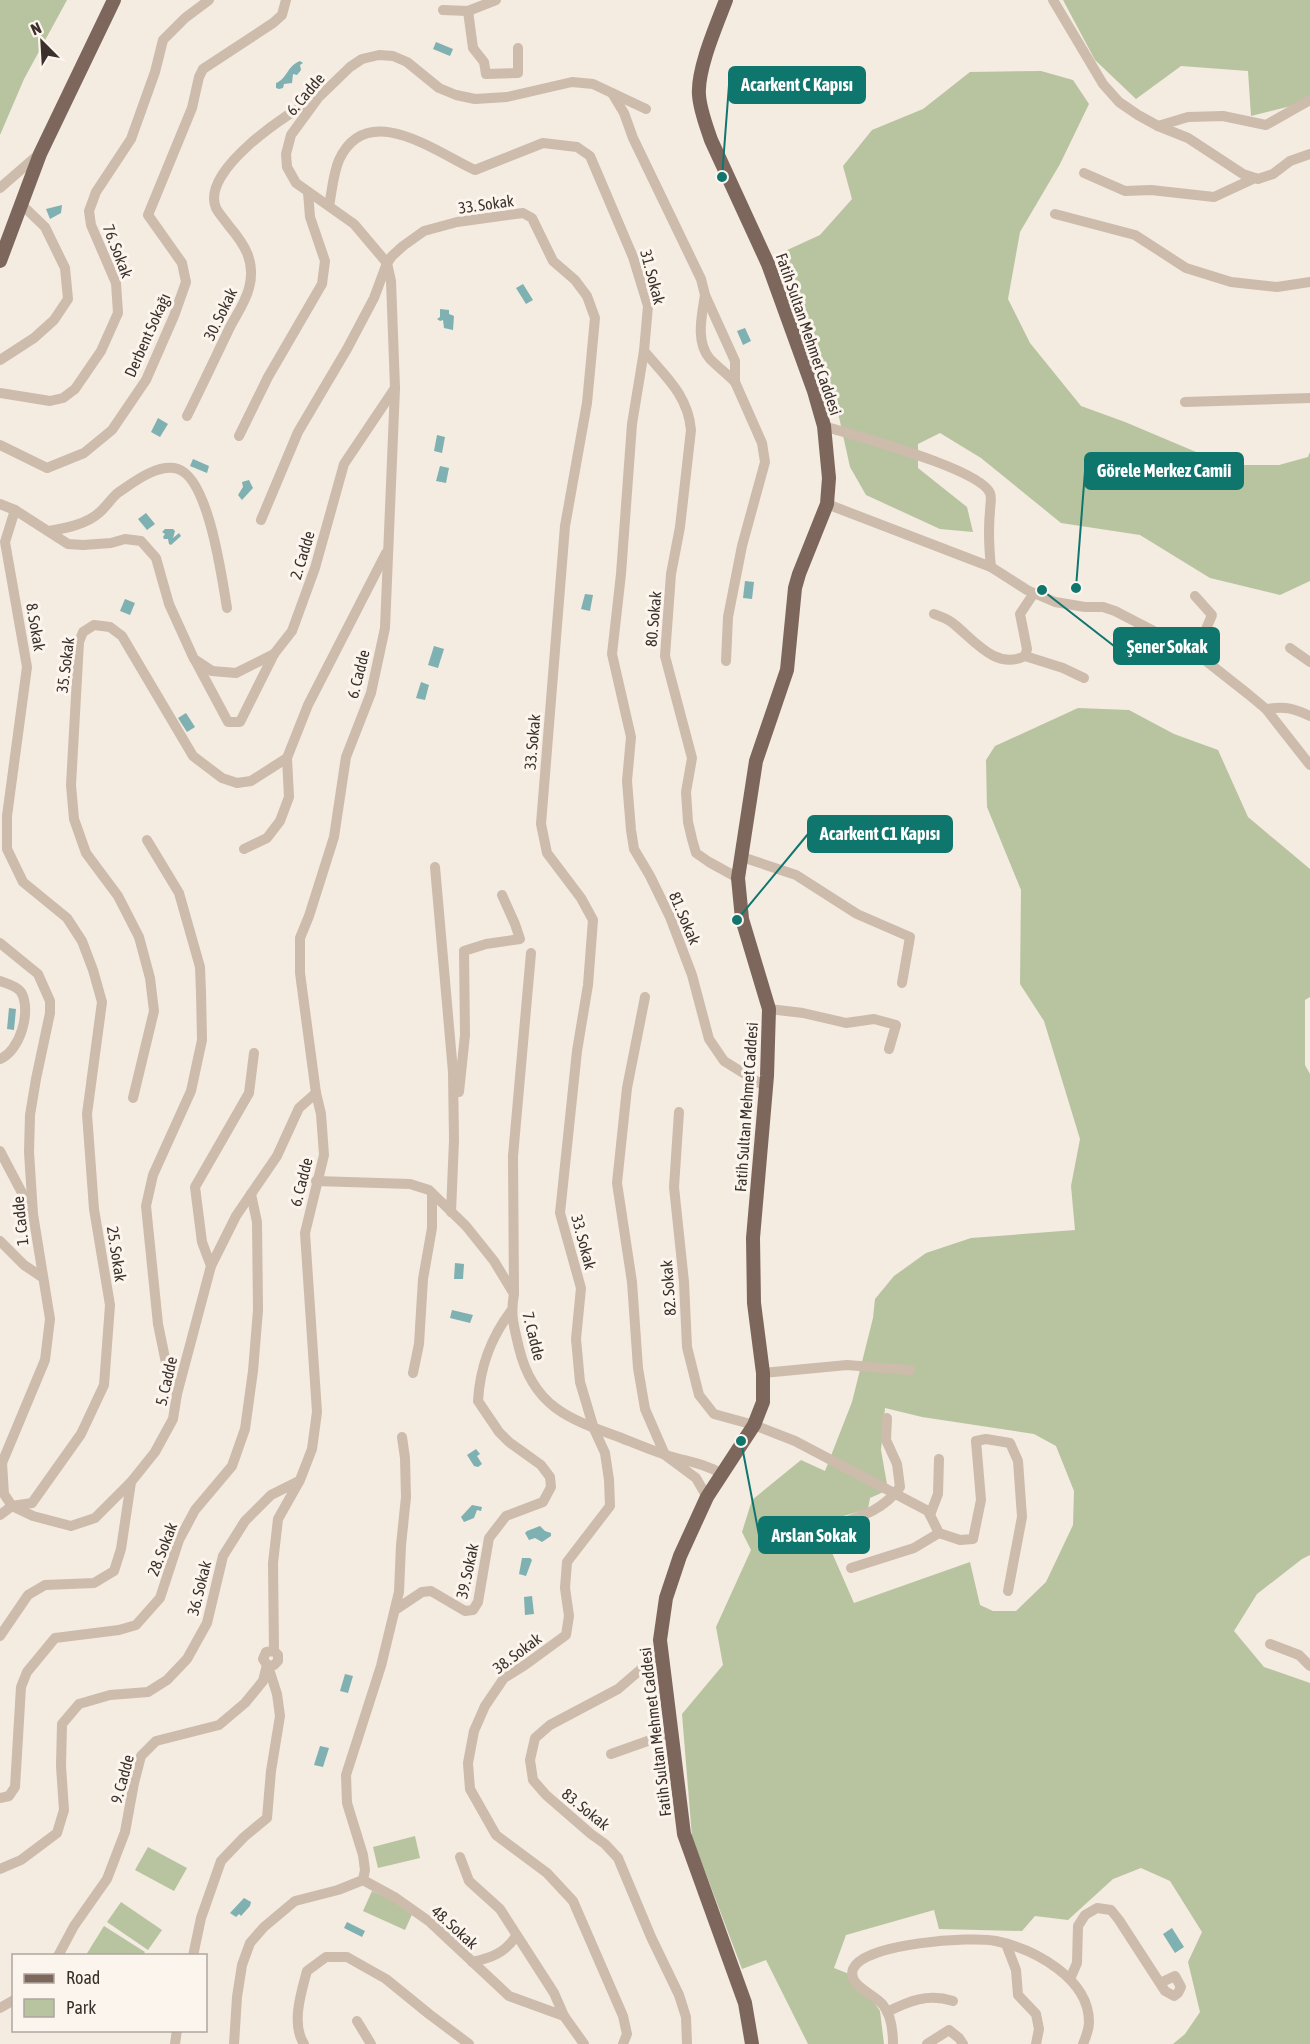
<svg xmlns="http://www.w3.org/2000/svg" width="1310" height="2044" font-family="'Asap Condensed',sans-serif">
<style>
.green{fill:#b8c4a0;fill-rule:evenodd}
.water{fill:#7fb0b2}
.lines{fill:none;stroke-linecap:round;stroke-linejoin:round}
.minor{stroke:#cdbbac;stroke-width:10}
.major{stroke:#7d675c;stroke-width:14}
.labels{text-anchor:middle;stroke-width:6;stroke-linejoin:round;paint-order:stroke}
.street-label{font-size:16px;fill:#3b302b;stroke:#fbf5ee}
.leader{fill:none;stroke:#0f766e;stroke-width:2}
.callout-dot{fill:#0f766e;stroke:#fbf5ee;stroke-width:2}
.callout{fill:#0f766e;stroke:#0f766e;stroke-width:2}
.callout-label{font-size:18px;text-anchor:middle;font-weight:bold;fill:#fff}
</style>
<rect width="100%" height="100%" fill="#f4ebe1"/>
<g class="green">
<path d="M0,0H67L24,79L0,135Z"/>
<path d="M1063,0H1310V98L1295,105L1251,116L1248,71L1181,66L1136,99L1095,60Z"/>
<path d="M1041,71L1073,80L1089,104L1060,164L1020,232L1008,299L1030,343L1081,406L1125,422L1227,465H1279L1308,457L1310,452V581L1280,595L1210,578L1140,535L1061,523L981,458L940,433L918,444V468L967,507L973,532L940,529L866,495L850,467L835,399L795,293L785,251L820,235L852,199L843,166L872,130L923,109L970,72Z"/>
<path d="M1078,708L1129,710L1174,734L1218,750L1248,817L1310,869V997L1305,1000V1065L1310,1074V1555L1302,1559L1257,1594L1234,1631L1264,1667L1310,1683V2044H1173L1185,2034L1200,2012L1188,1962L1202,1932L1170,1881L1141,1868L1113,1879L1068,1920L1035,1916L1022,1931L939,1929L934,1910L846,1935L834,1968L857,1977L880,2011L884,2044H808L766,1960L742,1969L692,1837L682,1714L723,1665L716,1627L751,1550L742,1532L752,1500L801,1460L825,1471L852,1402L873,1318L875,1299L894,1276L926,1253L971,1238L1075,1230L1071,1186L1080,1139L1044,1021L1020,984L1021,890L987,807L986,760L995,746ZM885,1408L922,1417L1034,1434L1056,1446L1074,1491L1073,1525L1046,1582L1016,1611H993L980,1605L970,1562L854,1603L819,1523L868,1509L870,1498L888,1490L881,1450Z"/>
<path d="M415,1836L420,1858L378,1868L373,1847Z"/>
<path d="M148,1847L187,1868L174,1891L135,1870Z"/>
<path d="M372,1891L414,1910L405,1930L363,1911Z"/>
<path d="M121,1902L162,1930L148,1950L107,1922Z"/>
<path d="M104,1926L145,1952L143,1955H86Z"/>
</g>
<g class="water">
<path d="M436,42L453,49L450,56L433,49Z"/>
<path d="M300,61L303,63L300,65L301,70L297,75L293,74L292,83L284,84L283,88L279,89L276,88V83C287,79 287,66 300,61Z"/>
<path d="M62,205L61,213L50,219L46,209Z"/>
<path d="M523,284L533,300L526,304L516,288Z"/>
<path d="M440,309L449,310V314L454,316L453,330L444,328L443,320L440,321L437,319L440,317Z"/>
<path d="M745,328L751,341L743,345L737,331Z"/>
<path d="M158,418L168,424L160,437L151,432Z"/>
<path d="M437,435L445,437L442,453L434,451Z"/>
<path d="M193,459L209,466L207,473L190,466Z"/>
<path d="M440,466L449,468L446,483L436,481Z"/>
<path d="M249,480L253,488L242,500L238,495L243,487L242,482Z"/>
<path d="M146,513L155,524L147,530L138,519Z"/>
<path d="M165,529H173L175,531L173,538L179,533L181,536L171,545L169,544L168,539H164L163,537L165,534L162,532Z"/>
<path d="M745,581L754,582L752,599L743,598Z"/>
<path d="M585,594L593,595L590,611L581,609Z"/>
<path d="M125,599L135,603L130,615L120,611Z"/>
<path d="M434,646L444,649L438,668L428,665Z"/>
<path d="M421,682L429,685L425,700L416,698Z"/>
<path d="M186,713L195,727L187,732L178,718Z"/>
<path d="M9,1008L16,1009L14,1030L7,1029Z"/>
<path d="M455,1263L464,1264L463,1279H454Z"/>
<path d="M452,1310L473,1315L470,1323L450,1318Z"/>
<path d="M476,1449L480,1454L477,1456L482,1464L478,1467L474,1466L467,1455Z"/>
<path d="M472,1505L482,1507L481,1511L477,1510L474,1518L464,1522L461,1517Z"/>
<path d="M540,1526L545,1531L551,1533V1536L542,1542L535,1538L529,1540L525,1533L527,1531Z"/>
<path d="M522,1558H530L532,1560L526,1576L519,1574Z"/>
<path d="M532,1596L534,1614L525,1615L524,1597Z"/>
<path d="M345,1674L353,1676L348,1693L340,1691Z"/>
<path d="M320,1746L329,1748L323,1767L314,1765Z"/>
<path d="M244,1898L251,1902L250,1906L241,1916L239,1914L236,1917L230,1913Z"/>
<path d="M347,1922L365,1931L362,1937L344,1928Z"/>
<path d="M1172,1928L1184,1947L1175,1953L1163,1934Z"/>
</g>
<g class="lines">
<g class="minor">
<path d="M1053,0L1103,84L1119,102L1138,115L1158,126L1188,138L1243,174L1258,179L1273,174L1290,161L1310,154"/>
<path d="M443,10L468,11L496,0"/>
<path d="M468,11L473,48L484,62L486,74L518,73V48"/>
<path d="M612,93L624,113L633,138L701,279L705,295L735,361V382L762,443L765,462L742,546L728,617L726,661"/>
<path d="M1158,126L1188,117L1223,116L1266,125L1310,100"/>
<path d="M1084,173L1125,191L1151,190L1214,197L1255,178"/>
<path d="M0,188L39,154"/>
<path d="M329,206C332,191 333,174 339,160C367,99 436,152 475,170L543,143L577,147L590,156L633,257L648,306L644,351L632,424L621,574L612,654L631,737L627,781L631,830L634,849L650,876L670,917L692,975L709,1039L724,1061L766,1087"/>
<path d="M1055,214L1135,235L1186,268L1231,282L1277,287L1310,282"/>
<path d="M705,295C702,315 695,342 710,359C718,367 727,374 735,382"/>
<path d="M644,351C665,376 688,395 691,430L680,527L671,574L665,656L692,758L686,792L688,822L692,839L696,853L709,862L738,878"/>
<path d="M0,360L34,338L54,320L68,299L65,268L45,227L22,205"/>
<path d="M0,393L50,401L63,398L75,389L101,351L118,313L116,283L91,225L89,211L96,192L131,139L155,72L163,40L185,18L209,0"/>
<path d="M1185,402L1310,398"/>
<path d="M187,416C202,386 216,356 231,325C237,314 246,301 249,288C256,262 245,245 229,226C225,220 219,214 216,208C200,171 287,113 315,99"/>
<path d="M824,426C854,436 979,468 990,493C992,498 990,506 990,511C988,531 989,548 991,567"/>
<path d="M239,436L268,377L322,284L325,261L310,217L308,192"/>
<path d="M0,445L47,468L84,453L112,430L146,380L174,316L186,282L182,263L148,215L192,108L199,77L203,69L273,23L282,15L286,0"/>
<path d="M0,504L15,510L68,544L83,545L111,543L125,539L141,541L156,558L169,604L194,659L212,671L236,673L274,654L292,631L315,568L344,464L395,388"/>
<path d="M827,504L991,567L1027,590L1055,602L1085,607H1103L1115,611L1196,653L1248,694L1266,709L1310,765"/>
<path d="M261,520L298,432L347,349L374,298L387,263L392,256L403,246L424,231L457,222L523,213L532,218L553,261L575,280L587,296L595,318L587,403L565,526L541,824L547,853L581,898L593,920L588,985L577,1051L560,1213L581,1288L576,1339L580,1382L594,1429L605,1453L609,1480L610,1506L567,1562L565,1588L569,1616L566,1635L525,1665L504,1678L485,1706L474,1731L468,1763L470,1789L496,1835L547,1873L573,1901L623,2016L627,2034L623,2044"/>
<path d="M49,531C67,528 87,524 100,512C107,506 112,497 119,492C134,482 158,463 178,469C209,479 222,579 227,608"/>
<path d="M1195,596L1212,615L1196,653"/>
<path d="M934,614C941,617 949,619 955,625C975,641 996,670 1025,656L1027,649L1020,614L1034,593"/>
<path d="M1290,648L1310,662"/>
<path d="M1025,656L1063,668L1084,678"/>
<path d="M196,662L228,722H240L274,654"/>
<path d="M1266,709C1285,706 1293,708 1310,716"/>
<path d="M147,840L179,893L200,967L201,992L202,1040L191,1091L153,1175L146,1206L158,1324L166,1363L177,1394"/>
<path d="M244,849L267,838L280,821L289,797L287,758"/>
<path d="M742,857L796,875L857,914L910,937L902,983"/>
<path d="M435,867L453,1072L454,1140L451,1212"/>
<path d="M0,943L38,974L50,1001V1013L36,1079L30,1115L29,1152L33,1214L50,1319L45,1360L2,1463L4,1494L12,1506"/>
<path d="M0,981C6,983 17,986 21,992C32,1011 20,1051 0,1059"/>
<path d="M645,997L627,1088L617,1183L632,1282L638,1368L645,1409L665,1455L696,1478L707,1497"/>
<path d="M769,1009L803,1013L846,1023L874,1019L896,1025L889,1049"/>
<path d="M459,1092L465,1035L464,951L486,944L520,939L515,924L502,895"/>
<path d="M133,1098L154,1011L150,978L139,937L118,896L86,853L74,819L71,785L79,642L83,632L94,625L110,627L122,636L193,756L222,778L237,783L251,781L287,758L308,705L386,553"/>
<path d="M679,1112L674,1187L684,1282L687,1347L699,1395L714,1414L754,1425L795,1441L928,1511L939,1533L960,1540L973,1539L981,1500L976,1441L986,1439L1010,1443L1018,1461L1022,1517L1008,1591"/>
<path d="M0,1151L30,1208"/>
<path d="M316,1181L410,1184L429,1190L466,1226L494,1261L514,1294C510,1316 514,1326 519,1348C533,1406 568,1419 619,1437C634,1443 650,1450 666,1455C687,1462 701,1462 722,1474"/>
<path d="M0,1241L24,1265L42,1277"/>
<path d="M211,1266L202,1242L195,1187L249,1093L254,1053"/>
<path d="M514,1294L513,1156L531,953"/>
<path d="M413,1373L419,1344L423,1279L432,1228V1194"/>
<path d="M763,1373L847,1365L910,1370"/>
<path d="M12,1506L32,1503L81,1434L104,1385L110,1305L94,1209L87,1114L102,1002L93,970L82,941L67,918L23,882L7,849V816L27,667L5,542L15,510"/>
<path d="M12,1506L33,1516L71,1526L95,1518L131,1482L155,1452L173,1419L177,1394L211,1266L236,1216L277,1156L299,1108L316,1093"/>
<path d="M0,1515L12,1506"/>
<path d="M930,1515L938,1494L939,1459"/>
<path d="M832,1526C859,1517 883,1511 900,1487L897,1464L886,1440L887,1418"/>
<path d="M851,1568L914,1548L939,1533"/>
<path d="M395,1610L422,1592L431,1591L465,1611L473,1610L478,1602L489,1538L506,1516L543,1502L551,1487L550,1477L541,1465L509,1442L499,1432L478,1401C480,1367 490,1339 511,1311"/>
<path d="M0,1636L28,1595L45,1585L94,1583L114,1571L121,1549L131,1482"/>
<path d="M1270,1644L1299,1655L1310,1666"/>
<path d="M274,1651L273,1563L278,1519L300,1480L312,1449L317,1412L305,1233L324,1155L321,1114L316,1093L300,973V938L309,916L334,837L346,757L371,693L385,628L395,388L391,281L387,263L354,224L296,183L287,167L286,154L291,135L318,98L350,67L362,59L379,55L393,56L407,62L439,88L456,95L475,99L507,97L572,82L593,84L646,109"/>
<path d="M661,1652L618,1689L550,1725L535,1738L530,1760L533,1780L546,1795L591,1834L605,1844L618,1858L651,1937L679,1995L686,2017L687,2044"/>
<path d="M611,1754L673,1732"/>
<path d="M0,1798L9,1796L15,1787L21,1687L27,1672L55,1638L119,1630L136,1625L160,1598L179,1540L195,1510L232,1466L245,1429L253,1371L258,1310L257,1222L251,1194"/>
<path d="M0,1869L21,1860L57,1833L64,1810L61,1766L62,1724L79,1704L110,1695L148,1692L167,1680L187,1659L207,1623L223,1556L245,1521L271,1495L299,1481"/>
<path d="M363,1880L365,1870L363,1855L347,1803L346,1775L381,1666L399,1592L401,1545L406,1497L405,1458L402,1437"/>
<path d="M1006,1944L1016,1970L1018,1995L1036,2014L1039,2029L1036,2044"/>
<path d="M58,1956L74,1926L107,1879L125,1832L134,1783L141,1756L156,1741L219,1725L245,1703L263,1681L267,1665"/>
<path d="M193,1956L201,1918L221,1861L244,1837L267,1818L271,1771L280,1716L277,1694L268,1666L263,1659L266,1652L274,1651L278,1655V1661L274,1665L268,1666"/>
<path d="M472,1962C491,1958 505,1953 516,1936"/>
<path d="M1070,1979L1077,1963L1078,1926L1085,1915L1097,1908L1111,1910L1119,1920L1165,1991L1174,1996L1178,1993L1181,1987L1175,1976L1160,1983"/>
<path d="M0,2008L14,2000"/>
<path d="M887,2012C909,2001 928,1993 953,2001"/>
<path d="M564,2016L584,2044"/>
<path d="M357,2021L371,2044"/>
<path d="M175,2044L177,2030"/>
<path d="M234,2044L237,1997L242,1965L250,1943L264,1927L295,1901L338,1890L363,1880L396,1898L430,1922L509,1996L564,2016L554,1993L500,1909L469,1881L460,1857"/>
<path d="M304,2044C291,2024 301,1993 307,1971L326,1957H347L386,1979L429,2014L469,2044"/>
<path d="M893,2044C893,2031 891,2015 883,2005C875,1994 847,1986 853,1969C863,1943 972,1936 996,1941C1034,1949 1089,1978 1089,2022C1089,2030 1086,2037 1083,2044"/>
<path d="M927,2044L949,2030L959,2038L963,2044"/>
</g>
<g class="major">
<path d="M726,0C717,24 697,69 699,95C700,110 706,125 711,140L768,264L814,391L824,426L829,478L827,504L799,574L795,588L787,670L756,761L738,878L742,919L769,1009L767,1076L753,1238L754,1303L763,1373V1402L754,1425L707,1497L680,1556L666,1598L660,1640L684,1834L745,2003L752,2044"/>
<path d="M0,261L40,154L114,0"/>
</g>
</g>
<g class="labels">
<g class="street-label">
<text transform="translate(305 94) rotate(-50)" y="6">6. Cadde</text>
<text transform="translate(486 204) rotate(-8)" y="6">33. Sokak</text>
<text transform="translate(118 251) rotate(69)" y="6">76. Sokak</text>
<text transform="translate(653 277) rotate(75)" y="6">31. Sokak</text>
<text transform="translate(220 314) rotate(-64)" y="6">30. Sokak</text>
<text transform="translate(809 334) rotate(71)" y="6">Fatih Sultan Mehmet Caddesi</text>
<text transform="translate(147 335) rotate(-66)" y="6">Derbent Sokağı</text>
<text transform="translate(302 555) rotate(-73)" y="6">2. Cadde</text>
<text transform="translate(653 619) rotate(-85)" y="6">80. Sokak</text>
<text transform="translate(36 627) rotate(80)" y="6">8. Sokak</text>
<text transform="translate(65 665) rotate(-83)" y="6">35. Sokak</text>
<text transform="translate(358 674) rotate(-76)" y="6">6. Cadde</text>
<text transform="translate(532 742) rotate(-85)" y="6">33. Sokak</text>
<text transform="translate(685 918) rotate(67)" y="6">81. Sokak</text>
<text transform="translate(746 1107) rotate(-86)" y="6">Fatih Sultan Mehmet Caddesi</text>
<text transform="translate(301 1182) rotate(-76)" y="6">6. Cadde</text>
<text transform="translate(20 1221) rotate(-96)" y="6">1. Cadde</text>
<text transform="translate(584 1242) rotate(75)" y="6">33. Sokak</text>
<text transform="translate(117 1254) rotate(81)" y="6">25. Sokak</text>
<text transform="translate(668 1288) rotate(-94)" y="6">82. Sokak</text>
<text transform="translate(534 1336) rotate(76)" y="6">7. Cadde</text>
<text transform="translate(166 1381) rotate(-77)" y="6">5. Cadde</text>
<text transform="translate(162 1549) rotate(-69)" y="6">28. Sokak</text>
<text transform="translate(467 1571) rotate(-78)" y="6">39. Sokak</text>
<text transform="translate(199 1588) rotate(-76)" y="6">36. Sokak</text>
<text transform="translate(517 1653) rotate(-37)" y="6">38. Sokak</text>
<text transform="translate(655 1732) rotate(-97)" y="6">Fatih Sultan Mehmet Caddesi</text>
<text transform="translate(122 1779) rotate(-75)" y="6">9. Cadde</text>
<text transform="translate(586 1809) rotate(39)" y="6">83. Sokak</text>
<text transform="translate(455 1927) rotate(42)" y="6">48. Sokak</text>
</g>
</g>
<path class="leader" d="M722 177L729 85M1076 588L1085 471M1042 590L1114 646M737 920L808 834M741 1441L759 1535"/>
<g class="callout-dot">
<circle cx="722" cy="177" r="6"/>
<circle cx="1076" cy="588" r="6"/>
<circle cx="1042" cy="590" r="6"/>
<circle cx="737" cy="920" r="6"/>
<circle cx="741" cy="1441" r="6"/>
</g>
<g class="callout">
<rect x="729" y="67" width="136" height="36" rx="6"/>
<rect x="1085" y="453" width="158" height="36" rx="6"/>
<rect x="1114" y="628" width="105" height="36" rx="6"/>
<rect x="808" y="816" width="144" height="36" rx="6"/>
<rect x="759" y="1517" width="110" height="36" rx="6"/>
</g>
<g class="callout-label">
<text x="797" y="91">Acarkent C Kapısı</text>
<text x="1164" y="477">Görele Merkez Camii</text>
<text x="1167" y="653">Şener Sokak</text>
<text x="880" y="840">Acarkent C1 Kapısı</text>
<text x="814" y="1542">Arslan Sokak</text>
</g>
<rect x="12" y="1954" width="195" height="78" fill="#fbf5ee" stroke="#aea6a0" stroke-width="1.5"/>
<rect x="24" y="1974" width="30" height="9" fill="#7d675c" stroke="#aea6a0" stroke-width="1.5"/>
<text x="66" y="1984" font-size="18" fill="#3b302b">Road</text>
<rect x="24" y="1999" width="30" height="18" fill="#b8c4a0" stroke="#aea6a0" stroke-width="1.5"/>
<text x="66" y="2014" font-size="18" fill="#3b302b">Park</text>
<g transform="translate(42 42) rotate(336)" stroke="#fbf5ee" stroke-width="4.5" paint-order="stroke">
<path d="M0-4.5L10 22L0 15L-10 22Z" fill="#3b302b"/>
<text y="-9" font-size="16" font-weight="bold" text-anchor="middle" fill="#3b302b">N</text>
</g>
</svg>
